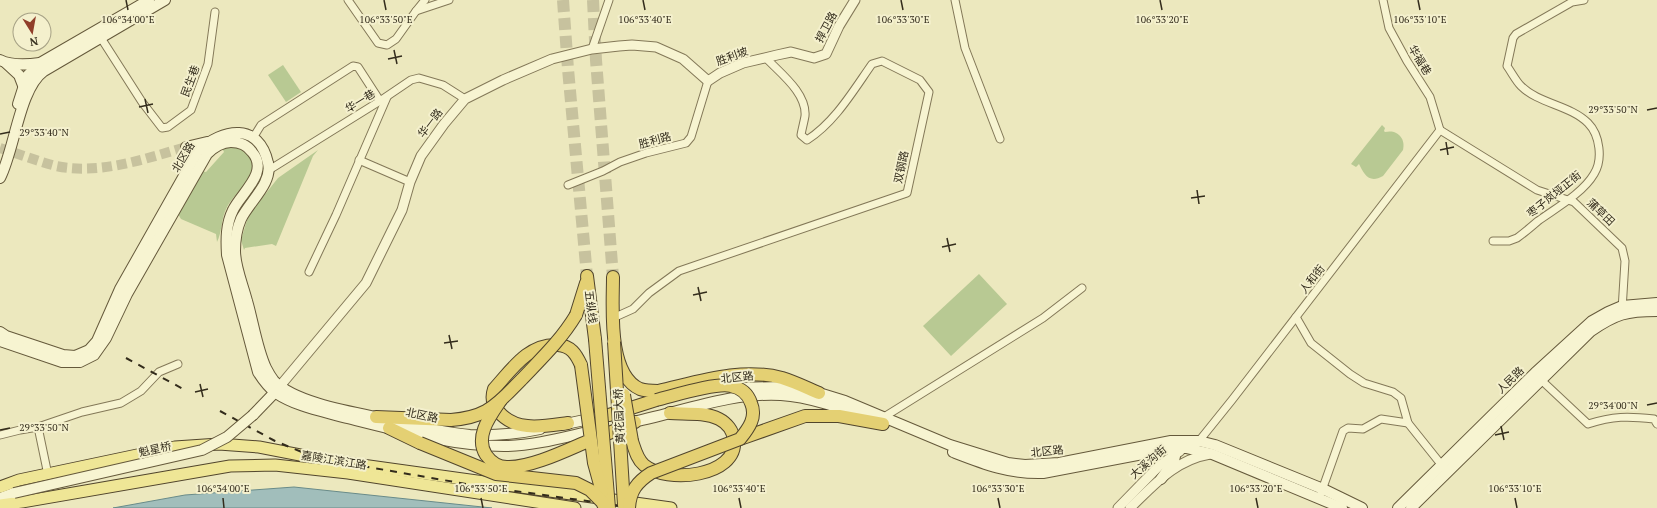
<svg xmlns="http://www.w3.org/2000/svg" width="1657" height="508" font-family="'PT Serif','Noto Sans SC',serif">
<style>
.green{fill:#b8c993}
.water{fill:#a1bebb;stroke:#698b89}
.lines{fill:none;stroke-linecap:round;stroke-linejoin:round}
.secondary-tunnel{stroke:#c7c29e;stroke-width:10;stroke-dasharray:10 5;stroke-linecap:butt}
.trunk-tunnel{stroke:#c7c29e;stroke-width:12;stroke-dasharray:12 6;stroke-linecap:butt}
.minor-casing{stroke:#837858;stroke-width:9}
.tertiary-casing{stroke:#837858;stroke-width:11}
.secondary-casing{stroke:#65593b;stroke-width:12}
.primary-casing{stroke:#51452c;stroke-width:13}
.trunk-casing{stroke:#51452c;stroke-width:14}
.minor{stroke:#f7f4d1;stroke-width:7}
.tertiary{stroke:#f7f4d1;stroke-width:9}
.secondary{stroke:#f7f4d1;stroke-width:10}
.primary{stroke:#efe696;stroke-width:11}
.trunk{stroke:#e4d073;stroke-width:12}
.rail{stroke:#332c1c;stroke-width:2;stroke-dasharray:7 7;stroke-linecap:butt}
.secondary-bridge-casing{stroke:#65593b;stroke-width:12;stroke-linecap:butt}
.trunk-bridge-casing{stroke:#51452c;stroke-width:14;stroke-linecap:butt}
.secondary-bridge{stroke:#f7f4d1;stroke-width:10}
.trunk-bridge{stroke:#e4d073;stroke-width:12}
.ticks{fill:none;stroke:#332c1c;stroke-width:1.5}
.labels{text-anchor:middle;stroke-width:4;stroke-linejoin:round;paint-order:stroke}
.street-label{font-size:11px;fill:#332c1c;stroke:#f4f0cd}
.ticks-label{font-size:10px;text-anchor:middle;fill:#332c1c;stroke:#f4f0cd;stroke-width:4;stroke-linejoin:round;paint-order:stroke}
</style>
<rect width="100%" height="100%" fill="#ece8be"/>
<g class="green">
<path d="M283,65L301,92L286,102L268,75Z"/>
<path d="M1382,125L1385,128L1384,131L1385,132C1397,129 1406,138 1403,150L1383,176C1369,184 1364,174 1359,164L1356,167L1351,164Z"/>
<path d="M232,146L244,149C247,153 252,158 253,162C256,177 233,195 227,207C221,218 222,233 217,242L216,234L181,219L178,214L202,171L206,172L224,152L222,148Z"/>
<path d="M318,150L313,156L276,246L272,244L245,248L244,250L241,240L247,220L251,212L278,178Z"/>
<path d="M979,274L1007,304L951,356L923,326Z"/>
</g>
<path class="water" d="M294,487L492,508H113L185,495Z"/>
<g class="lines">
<path class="secondary-tunnel" d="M0,148C19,154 37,161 56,166C100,175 144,159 186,147"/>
<g class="trunk-tunnel">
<path d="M563,0L568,69L587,276"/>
<path d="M593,0L596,60L613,277"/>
</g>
<defs>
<g id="minor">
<path d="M348,0L378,43L387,45L396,39L416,11L449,0"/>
<path d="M955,0L965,48L1000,139"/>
<path d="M1383,0L1389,28L1407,61L1430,97L1440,130"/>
<path d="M416,11L425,0"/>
<path d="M101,38L142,102L162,128L168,127L191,110L208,64L215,12"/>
<path d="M592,49L609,0"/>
<path d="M1440,130L1537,190L1574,202L1622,248L1625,261L1622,310"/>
<path d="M253,138L261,125L353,66L358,67L380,101"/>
<path d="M359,160L410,182"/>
<path d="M269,170L380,101L411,80L419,78L443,85L465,99"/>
<path d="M568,185L603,171L620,162L646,153L686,143L691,137L708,81"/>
<path d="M1493,241H1509L1517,238C1524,233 1531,227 1538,221C1556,208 1583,193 1594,174C1603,160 1600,135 1588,123C1570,105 1539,104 1521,86C1516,81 1512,73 1507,66L1513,38L1516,34L1572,2L1584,0"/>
<path d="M309,272L336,215L387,97"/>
<path d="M1296,317L1311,343L1350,374L1364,383L1393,392L1401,398L1408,423L1444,468"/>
<path d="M613,318L633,309L649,293L679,271L907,193L929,92L920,80L882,61L872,64C853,91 835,122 807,140L801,135C802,129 804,122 805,116C807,93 780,73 766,58"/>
<path d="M1539,378L1588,424C1613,416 1628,416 1654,419L1657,424"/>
<path d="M884,417L1043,318L1082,288"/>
<path d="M38,427L82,412L121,403L141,391L159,372L178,364"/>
<path d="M0,435L20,430L38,427L48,475"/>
<path d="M1199,441L1232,400L1440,130"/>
<path d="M1321,493L1343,431L1348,428L1363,429L1381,419L1408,423"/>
</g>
<g id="tertiary">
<path d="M280,386L366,283L402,210L410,182L421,156L444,124L465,99L503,80L552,59L592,49L619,46L632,45L656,47L683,59L708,81L720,73L743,63L777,55L791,52L814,58L826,54L839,26L855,0"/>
<path d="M1118,508L1159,466L1180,451"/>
<path d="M1130,508C1155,484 1175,460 1210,454"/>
</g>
<g id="secondary">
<path d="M0,60C12,66 26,65 40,63L149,0"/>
<path d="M6,63L19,75L24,88"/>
<path d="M18,104L27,76L40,63"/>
<path d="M186,147L207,142"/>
<path d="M0,178C15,149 19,89 44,71L165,0"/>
<path d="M0,332L6,336L63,355L75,356L89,350L97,341L120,289L198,151C223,128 259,122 268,163C273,183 249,202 241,219C237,228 235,240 235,251C235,267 243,285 247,301C253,321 257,349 266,368C268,372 271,377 274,381C296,404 358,413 390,420C417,426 443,433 470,435C493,436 517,434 540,429"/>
<path d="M0,341L62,362H80L94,355L106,338L127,294L207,154C214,147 221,142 231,142C239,142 247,145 252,152C270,172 241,193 233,210C226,224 226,239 227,255L258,372C263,380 268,387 276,393C297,407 323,411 347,418C395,430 457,447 508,446C538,445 568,436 597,430"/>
<path d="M733,388L780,387L819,393L845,401L950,445L1008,463L1025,465L1059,463L1171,441H1199L1215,445L1323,489L1362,508"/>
<path d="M253,415L279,388"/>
<path d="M628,423C679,413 729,392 781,395C810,397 837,407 864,417"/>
<path d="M561,425L608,415"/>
<path d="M953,452C984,464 1009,474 1043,473L1174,448H1186L1212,454L1342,508"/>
<path d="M1161,479L1174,461L1176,451L1169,445"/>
<path d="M0,498L14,493"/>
<path d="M1398,508L1535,373L1592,321L1608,312L1622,306L1657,303"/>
<path d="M1411,508L1591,331C1616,314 1626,311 1657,311"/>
</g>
<g id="primary">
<path d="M0,487L19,480L175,447L219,444L259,447L326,460L671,508"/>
<path d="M0,505L22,502L230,466L275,465L348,473L575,508"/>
</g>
<g id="trunk">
<path d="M587,276L595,339"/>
<path d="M613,277C613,307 607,374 640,389C646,391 652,391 658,391C698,382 741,367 782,378C795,382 807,388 819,393"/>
<path d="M576,315L586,283"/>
<path d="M609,415L656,400"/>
<path d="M376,417L451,420"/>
<path d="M568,423C545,426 516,433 498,411C492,404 491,398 494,389C512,369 529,343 558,345C571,346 576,354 581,365"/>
<path d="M389,428L420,443"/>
<path d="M595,439L635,422"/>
<path d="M740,439L805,416H839L883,424"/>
<path d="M632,441C635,450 637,459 644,465C666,484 738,477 734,440C733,431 727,423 719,419C705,412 685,414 670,413"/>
</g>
</defs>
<use href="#minor" class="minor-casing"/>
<use href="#tertiary" class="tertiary-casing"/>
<use href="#secondary" class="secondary-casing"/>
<use href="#primary" class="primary-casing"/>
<use href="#trunk" class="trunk-casing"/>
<use href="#minor" class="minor"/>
<use href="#tertiary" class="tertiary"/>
<use href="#secondary" class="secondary"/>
<use href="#primary" class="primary"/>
<use href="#trunk" class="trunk"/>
<g class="rail">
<path d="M126,358L185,390"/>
<path d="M220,411L275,441L309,455L339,462L472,485L637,508"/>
</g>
<defs>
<path id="secondary-bridge" d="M14,493L202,450L227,437L253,415"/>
<g id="trunk-bridge">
<path d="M595,339L609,508"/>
<path d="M614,342L624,505"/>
<path d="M581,365L594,463L602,492"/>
<path d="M624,395L632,441"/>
<path d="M501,400C491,415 474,436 486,455C491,462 499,467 507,467C530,468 565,451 586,442"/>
<path d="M451,420C464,419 475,417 486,411C500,403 510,391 521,380C541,359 561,340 576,315"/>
<path d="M420,443L496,474L576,483L590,490L602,502L605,508"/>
<path d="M629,508C630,491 637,482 651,473L740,439C749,428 757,417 751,403C748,394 741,388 731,386C716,382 673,396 656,400"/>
</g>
</defs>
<use href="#secondary-bridge" class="secondary-bridge-casing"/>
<use href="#trunk-bridge" class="trunk-bridge-casing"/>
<use href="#secondary-bridge" class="secondary-bridge"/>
<use href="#trunk-bridge" class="trunk-bridge"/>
</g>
<path class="ticks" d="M126,0L128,10M384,0L386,10M643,0L645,10M901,0L903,10M1160,0L1162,10M1418,0L1420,10M394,50L397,64M388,59L402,56M145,99L148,113M139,107L153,104M1647,110L1657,108M0,134L10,132M1446,142L1448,155M1440,150L1454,147M1197,190L1199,204M1191,198L1205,196M947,238L950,252M942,247L956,244M698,287L701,301M693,295L707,292M449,335L452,349M444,343L458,341M200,384L203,397M195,392L208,389M1647,405L1657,403M1501,426L1504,440M0,430L10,428M1495,435L1509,432M223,498L224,508M481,498L483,508M739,498L741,508M998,498L1000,508M1256,498L1258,508M1515,498L1517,508"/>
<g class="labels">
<g class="street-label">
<text transform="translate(826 27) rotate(-62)" y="4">捍卫路</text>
<text transform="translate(732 56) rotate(-20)" y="4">胜利坡</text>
<text transform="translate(1420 60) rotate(59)" y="4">华福巷</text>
<text transform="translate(190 81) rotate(-70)" y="4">民生巷</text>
<text transform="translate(360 101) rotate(-32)" y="4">华一巷</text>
<text transform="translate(430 123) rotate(-53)" y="4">华一路</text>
<text transform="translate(655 140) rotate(-15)" y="4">胜利路</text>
<text transform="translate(183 157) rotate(-59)" y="4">北区路</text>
<text transform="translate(901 167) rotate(-78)" y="4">双钢路</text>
<text transform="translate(1554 194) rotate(-39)" y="4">枣子岚垭正街</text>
<text transform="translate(1601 212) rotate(44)" y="4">蒲草田</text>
<text transform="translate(1312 279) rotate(-52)" y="4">人和街</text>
<text transform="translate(591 307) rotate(83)" y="4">五纵线</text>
<text transform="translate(737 377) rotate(-6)" y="4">北区路</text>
<text transform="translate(1510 380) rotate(-44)" y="4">人民路</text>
<text transform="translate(422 415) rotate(12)" y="4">北区路</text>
<text transform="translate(619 416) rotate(-93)" y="4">黄花园大桥</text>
<text transform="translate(155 449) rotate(-13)" y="4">魁星桥</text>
<text transform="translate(1047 451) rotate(-6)" y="4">北区路</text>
<text transform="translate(334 460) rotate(9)" y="4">嘉陵江滨江路</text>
<text transform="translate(1148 462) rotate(-41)" y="4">大溪沟街</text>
</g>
</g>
<g class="ticks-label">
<text x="128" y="23">106°34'00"E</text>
<text x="386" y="23">106°33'50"E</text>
<text x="645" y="23">106°33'40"E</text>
<text x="903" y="23">106°33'30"E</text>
<text x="1162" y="23">106°33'20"E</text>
<text x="1420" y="23">106°33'10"E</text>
<text x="1613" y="113">29°33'50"N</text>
<text x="44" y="136">29°33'40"N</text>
<text x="1613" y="409">29°34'00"N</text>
<text x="44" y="431">29°33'50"N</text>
<text x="223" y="492">106°34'00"E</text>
<text x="481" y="492">106°33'50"E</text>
<text x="739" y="492">106°33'40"E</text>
<text x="998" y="492">106°33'30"E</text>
<text x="1256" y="492">106°33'20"E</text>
<text x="1515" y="492">106°33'10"E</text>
</g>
<g transform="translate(32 32) rotate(169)"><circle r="19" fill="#f4f0cd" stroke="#a7a286"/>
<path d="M0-3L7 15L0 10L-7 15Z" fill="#903e2a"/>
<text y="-6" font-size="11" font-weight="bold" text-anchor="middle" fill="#332c1c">N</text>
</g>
</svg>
